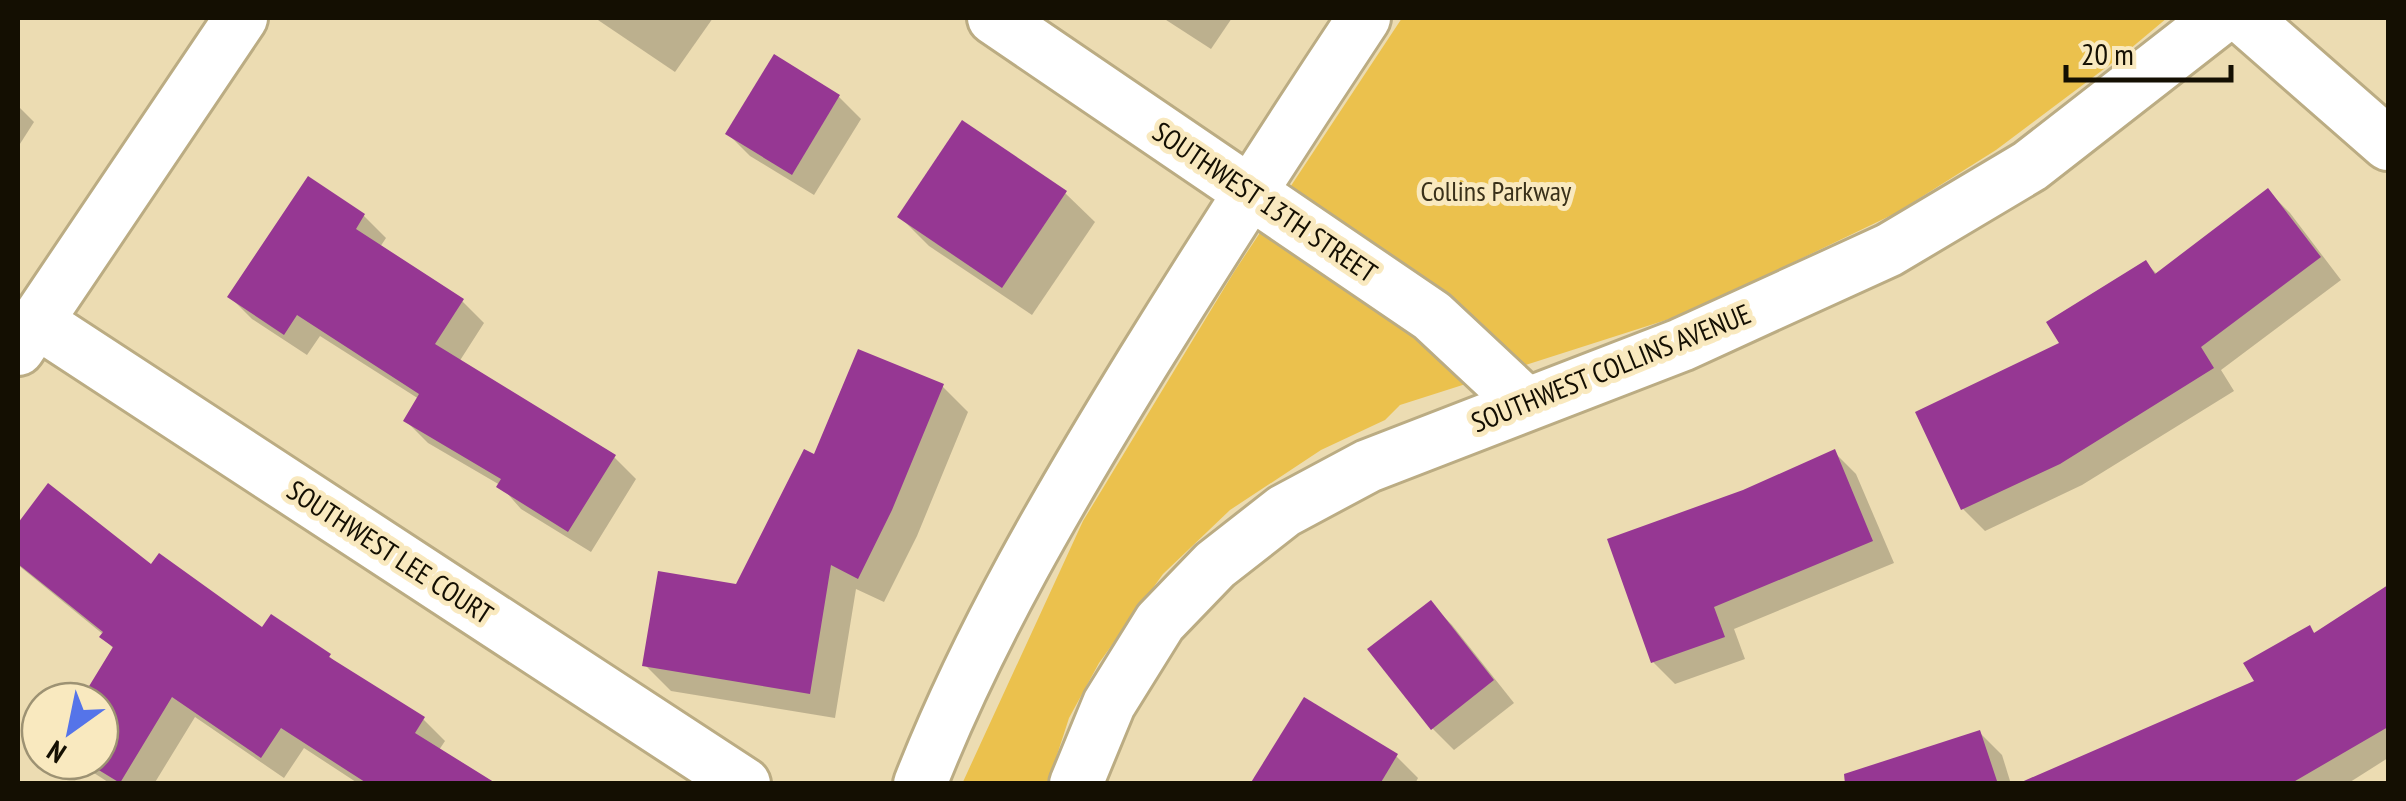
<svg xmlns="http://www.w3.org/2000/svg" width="2406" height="801" font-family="'PT Sans Narrow',sans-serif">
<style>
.green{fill:#ebc14d}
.shadow{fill:#0003}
.building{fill:#963793}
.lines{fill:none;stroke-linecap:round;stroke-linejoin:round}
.minor-casing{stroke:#bbac83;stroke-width:58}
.minor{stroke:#fff;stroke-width:52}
.labels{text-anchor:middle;stroke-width:10;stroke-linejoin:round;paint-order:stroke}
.park-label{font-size:28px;fill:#3a311a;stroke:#f9e9bf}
.street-label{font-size:28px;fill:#140f02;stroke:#f9e9bf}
</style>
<rect width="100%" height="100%" fill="#ecdcb2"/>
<path class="green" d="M1402,18H2167L2124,54L1996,150L1896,213L1688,313L1400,405L1385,420L1321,450L1230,510L1163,574L1099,663L1069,718L1048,783L962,784L1083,521L1234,272Z"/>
<g class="shadow">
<path d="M595,18H713L675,72Z"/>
<path d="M1163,18H1232L1211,49Z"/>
<path d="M839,97L861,119L814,195L750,156L728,134Z"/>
<path d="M18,106L34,122L18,147Z"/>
<path d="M309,179L364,216L386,238L380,247L462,301L484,323L459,362L614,457L636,479L591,552L521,509L500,485L428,443L406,421L419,399L320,336L307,355L252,319L230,297Z"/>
<path d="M2268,191L2290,213L2341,280L2221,370L2234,391L2082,485L1985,531L1963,509L2062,344L2146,263L2158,275Z"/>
<path d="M1065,193L1095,222L1032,315L929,246L900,217Z"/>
<path d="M942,386L968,412L917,536L884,602L856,589L835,718L671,691L645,665L737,587L816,457Z"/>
<path d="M1834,452L1856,474L1894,563L1734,629L1745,659L1675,684L1653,662L1744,492Z"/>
<path d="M49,486L151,568L263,630L329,656L339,666L423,719L445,741L439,750L493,784H359L304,748L284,778L195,717L154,784H111L80,764L76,761H100V701H83L114,649L102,637L104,635L18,565V527Z"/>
<path d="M2388,588V758L2347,784H2020L2257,682L2309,628L2316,635Z"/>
<path d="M1430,603L1452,625L1514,703L1454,750L1432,728Z"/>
<path d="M1980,733L2002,755L2011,784H1919Z"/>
<path d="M1396,756L1418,778L1415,784H1253Z"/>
</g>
<g class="building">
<path d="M774,54L840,95L792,175L725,134Z"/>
<path d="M962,120L1067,191L1002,288L897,217Z"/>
<path d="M308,176L365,214L356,229L464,299L435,344L616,455L568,532L496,487L501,479L403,421L419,394L297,315L284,335L227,297Z"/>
<path d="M2268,188L2321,257L2201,347L2214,368L2060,464L1961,510L1915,412L2059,343L2046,322L2146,260L2155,274Z"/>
<path d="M858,349L944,384L892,510L858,579L831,565L810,694L642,666L658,571L736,584L804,449L814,454Z"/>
<path d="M1835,449L1873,541L1714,607L1725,637L1651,663L1607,539L1743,490Z"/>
<path d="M48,483L151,564L159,553L262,627L271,614L331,654L329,657L425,717L415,733L497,784H368L281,728L261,758L172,697L120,783L84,761H100V701H80L113,647L99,637L103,632L18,564V523Z"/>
<path d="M2388,585V727L2290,784H2017L2254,681L2243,663L2310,625L2314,633Z"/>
<path d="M1431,600L1494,680L1431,730L1367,649Z"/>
<path d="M1304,697L1398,754L1380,784H1250Z"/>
<path d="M1980,730L1998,784H1845L1844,774Z"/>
</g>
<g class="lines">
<defs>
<g id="minor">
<path d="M994,18L1432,316L1525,403"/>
<path d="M2244,18L2388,144"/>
<path d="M36,321L744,784"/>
<path d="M18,349L241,18"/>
<path d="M920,784C978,636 1060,497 1143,362C1215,246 1289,131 1364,18"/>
<path d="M1076,784L1109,704L1160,622L1215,565L1284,511L1368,466L1681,345L1889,250L2030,166L2220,18"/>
</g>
</defs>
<use href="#minor" class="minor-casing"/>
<use href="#minor" class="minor"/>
</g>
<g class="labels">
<g class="park-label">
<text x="1496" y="201">Collins Parkway</text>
</g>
<g class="street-label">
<text transform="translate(1265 202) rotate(34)" y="10">SOUTHWEST 13TH STREET</text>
<text transform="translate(1611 368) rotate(-22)" y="10">SOUTHWEST COLLINS AVENUE</text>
<text transform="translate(390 552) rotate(33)" y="10">SOUTHWEST LEE COURT</text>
</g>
</g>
<rect width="2406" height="801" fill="none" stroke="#140f02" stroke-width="40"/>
<g transform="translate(70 731) rotate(213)"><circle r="48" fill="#f9e9bf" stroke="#9d9273" stroke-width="2.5"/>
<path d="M0-8L18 38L0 25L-18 38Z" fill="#5574e9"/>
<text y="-15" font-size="28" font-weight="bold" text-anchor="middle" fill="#140f02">N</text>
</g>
<path d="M2066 65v15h165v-15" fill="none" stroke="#140f02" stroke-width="5"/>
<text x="2081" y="65" font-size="30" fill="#140f02" stroke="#f9e9bf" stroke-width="8" paint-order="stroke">20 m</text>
</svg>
